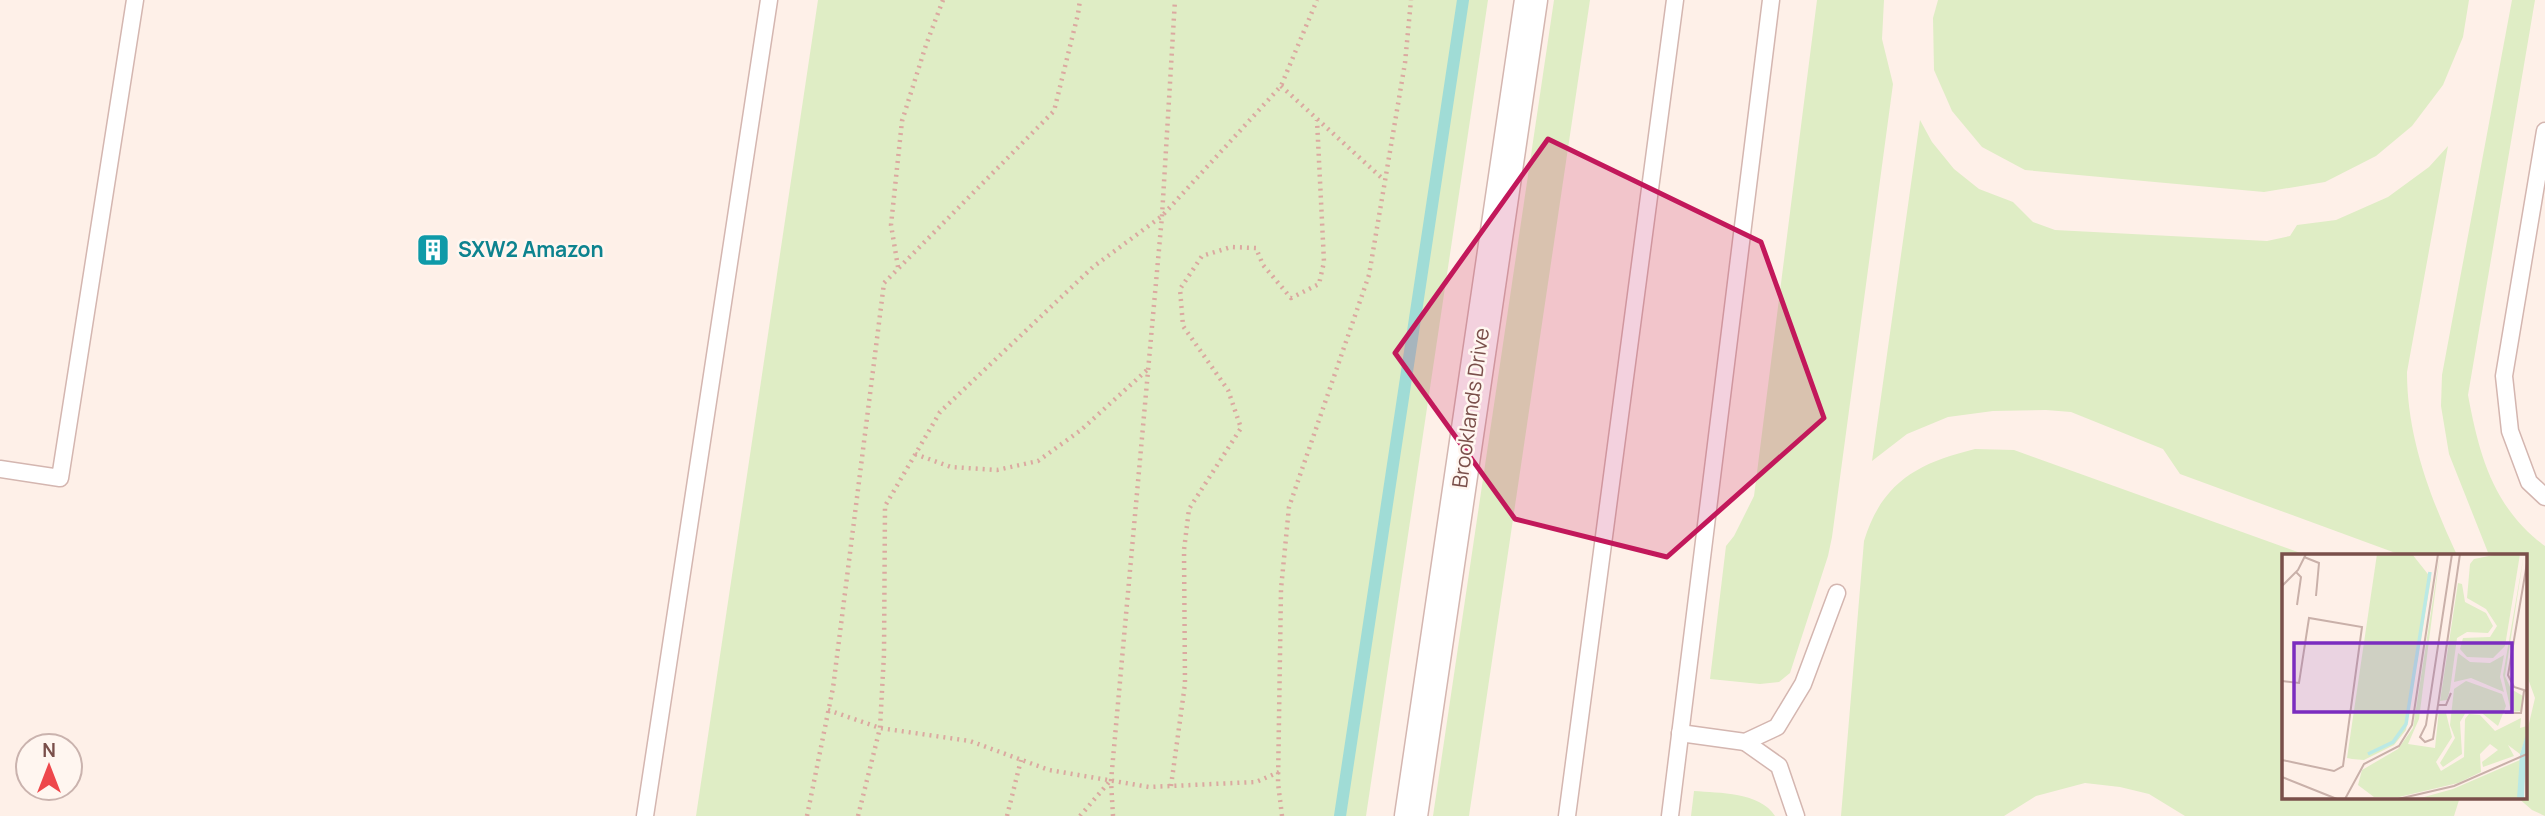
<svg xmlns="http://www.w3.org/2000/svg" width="2545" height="816" font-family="Manrope,sans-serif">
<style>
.green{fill:#dfedc5}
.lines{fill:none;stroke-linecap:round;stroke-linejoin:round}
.stream{stroke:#a0dcd6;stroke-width:12}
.service-casing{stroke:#d4b6b0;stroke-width:19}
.minor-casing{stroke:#d4b6b0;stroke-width:35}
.path{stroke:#dba9a0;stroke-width:4.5;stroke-dasharray:2 5;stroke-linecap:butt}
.service{stroke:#fff;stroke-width:16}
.minor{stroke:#fff;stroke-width:32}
.marked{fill:#c2185b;fill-opacity:0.2;stroke:#c2185b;stroke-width:5;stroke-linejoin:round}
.labels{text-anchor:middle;stroke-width:5;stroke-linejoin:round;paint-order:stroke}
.culture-label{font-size:21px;font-weight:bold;fill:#0d838f;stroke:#fff6f0;text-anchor:start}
.street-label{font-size:21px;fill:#7a4f4a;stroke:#fff6f0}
.inset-river{fill:none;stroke:#bbe9e5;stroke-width:3.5}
.inset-road{fill:none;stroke:#c9b0a9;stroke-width:2}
.view{fill:#7b2cbf;fill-opacity:0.15;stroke:#7b2cbf;stroke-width:3.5}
.inset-edge{fill:none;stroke:#7a4f4a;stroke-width:3.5}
</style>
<rect width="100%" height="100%" fill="#fef0e8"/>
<g class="green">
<path d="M818,0H1488L1366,816H696Z"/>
<path d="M1554,0H1590L1469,816H1433Z"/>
<path d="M1817,0H1884L1882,39L1893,84L1832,537L1828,556L1790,673L1779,682L1760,684L1710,679L1726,546L1734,536L1754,496Z"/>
<path d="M1938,0H2469L2463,37L2443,85L2412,126L2376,156L2325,182L2264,192L2025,170L1982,147L1952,111L1934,70L1933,18Z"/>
<path d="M2512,0H2535L2468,395C2479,454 2493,508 2545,546V816L2532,810L2517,797H2526V736L2535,698L2526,673V555H2489L2449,454L2441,406L2442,375Z"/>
<path d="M1920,120L1932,142L1954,169L1979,189L2013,202L2033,222L2055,230L2267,241L2290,236L2297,225L2336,220L2388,197L2429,167L2448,146L2407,372C2407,437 2430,497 2457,555H2401L2180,474L2163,449L2071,412L2046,410L1993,411L1948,417L1907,434L1872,461Z"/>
<path d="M1975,449L2014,450L2306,555H2284V797H2460L2454,816H2185L2149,794L2120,787L2085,783L2036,796L2004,816H1841L1864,541C1882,482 1918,463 1975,449Z"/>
<path d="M1694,791C1719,793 1760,792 1775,816H1691Z"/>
</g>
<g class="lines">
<path class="stream" d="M1340,816L1463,0"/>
<defs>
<g id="service">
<path d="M2545,131L2504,376L2510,431L2529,482L2545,497"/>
<path d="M0,469L60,478L135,0"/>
<path d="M1680,733L1745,742L1777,727L1803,684L1837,593"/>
<path d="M1745,742L1779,766L1796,816"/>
<path d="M645,816L769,0"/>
<path d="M1567,816L1675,0"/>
<path d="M1670,816L1771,0"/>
</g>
<path id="minor" d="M1411,816L1531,0"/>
</defs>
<use href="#service" class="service-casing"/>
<use href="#minor" class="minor-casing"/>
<g class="path">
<path d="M1281,86L1384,180"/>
<path d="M898,267L891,225L902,121L926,45L943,0"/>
<path d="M915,454L951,467L997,470L1038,461L1081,430L1147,370"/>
<path d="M828,710L880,728L970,741L1049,770L1149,787L1256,782L1279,772"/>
<path d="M1171,786L1185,684L1184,550L1189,509L1241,428L1228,390L1183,326L1180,289L1202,256L1231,247L1256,248L1263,265L1291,298L1319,284L1324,262L1317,120"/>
<path d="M807,816L833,688L884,283L1054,111L1078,14L1080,0"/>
<path d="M858,816L880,728L884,654L885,506L940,412L1093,267L1162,216L1281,86L1317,0"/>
<path d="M1007,816L1021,760"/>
<path d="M1080,816L1110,781"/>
<path d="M1113,816L1111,781L1162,216L1175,0"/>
<path d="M1282,816L1278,783L1281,589L1289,507L1369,275L1405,63L1411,0"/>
</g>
<use href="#service" class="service"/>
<use href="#minor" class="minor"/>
</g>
<path class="marked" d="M1548,139L1761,242L1824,418L1667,557L1515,519L1395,353Z"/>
<defs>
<symbol id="building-square" viewBox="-11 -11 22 22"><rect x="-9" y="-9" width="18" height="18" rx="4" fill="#0f9aa8" stroke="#fff6f0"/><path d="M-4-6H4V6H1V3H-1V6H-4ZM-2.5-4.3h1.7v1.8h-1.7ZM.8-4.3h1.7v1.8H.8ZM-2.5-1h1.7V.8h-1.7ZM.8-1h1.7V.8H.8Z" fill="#fff"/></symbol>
</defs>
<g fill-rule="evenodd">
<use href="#building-square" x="414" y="231" width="38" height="38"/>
</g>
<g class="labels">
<g class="culture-label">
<text x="458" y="257">SXW2 Amazon</text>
</g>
<g class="street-label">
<text transform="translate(1471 408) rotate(-82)" y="7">Brooklands Drive</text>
</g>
</g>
<g transform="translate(2282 554)">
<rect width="245" height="245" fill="#fef0e8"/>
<path d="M95,0H130L149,24L124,176L112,191L82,206L70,205L65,204ZM158,0L137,165L126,190L153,194L157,156L164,159L170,183L154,208L159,217L182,203L183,165L187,160L198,161L213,177L239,164L238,174L245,172L243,185L238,200L226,191L232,202L201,213L200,208L216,196L208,190L198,200L199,218L176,229L117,243H92L76,231L80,216L116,195L131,174ZM217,0H238L223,92L211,104L185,103L178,95L181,84L208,83L215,72L204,55L185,44L188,10L192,5ZM242,0L223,122L229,135L241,142L239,157L229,158L221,121ZM176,29L180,30L183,48L204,59L211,72L206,79L185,78L175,84L168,136L165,146L158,147ZM176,99L188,108L208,109L222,101L218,123L222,138L189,124L172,128ZM184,127L220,140L224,152L216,172L196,156L184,158L178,168L180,200L161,213L158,209L173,184L168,171L172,135ZM238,206L236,245H135L171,235Z" fill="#dfedc5"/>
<path d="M245,177L242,245H235L238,200Z" fill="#bbe9e5"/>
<path class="inset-river" d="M86,200L111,188L124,170L148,18"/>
<path class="inset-road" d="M170,0L144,171L138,183L143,188L151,185L178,0M22,3L37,9L34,42M245,9L226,121L232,133L245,137M14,18L19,23L15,51M0,32L16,16L24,0M0,127L17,129L27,64L80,73L61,212L52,217L0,206M156,151H164L169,139M223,159H239L242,137M0,223L55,245M63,245L82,210L117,192L130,171L156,0M116,245L172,232L245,200"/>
<path class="view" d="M12,89H230V158H12Z"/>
<rect width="245" height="245" class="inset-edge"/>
</g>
<g transform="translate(49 767)"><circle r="33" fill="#fff6f0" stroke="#cab3ae" stroke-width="2"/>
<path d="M0-5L12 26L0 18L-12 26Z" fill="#ee474b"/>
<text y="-10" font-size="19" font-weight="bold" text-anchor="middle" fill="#7a4f4a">N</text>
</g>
</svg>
